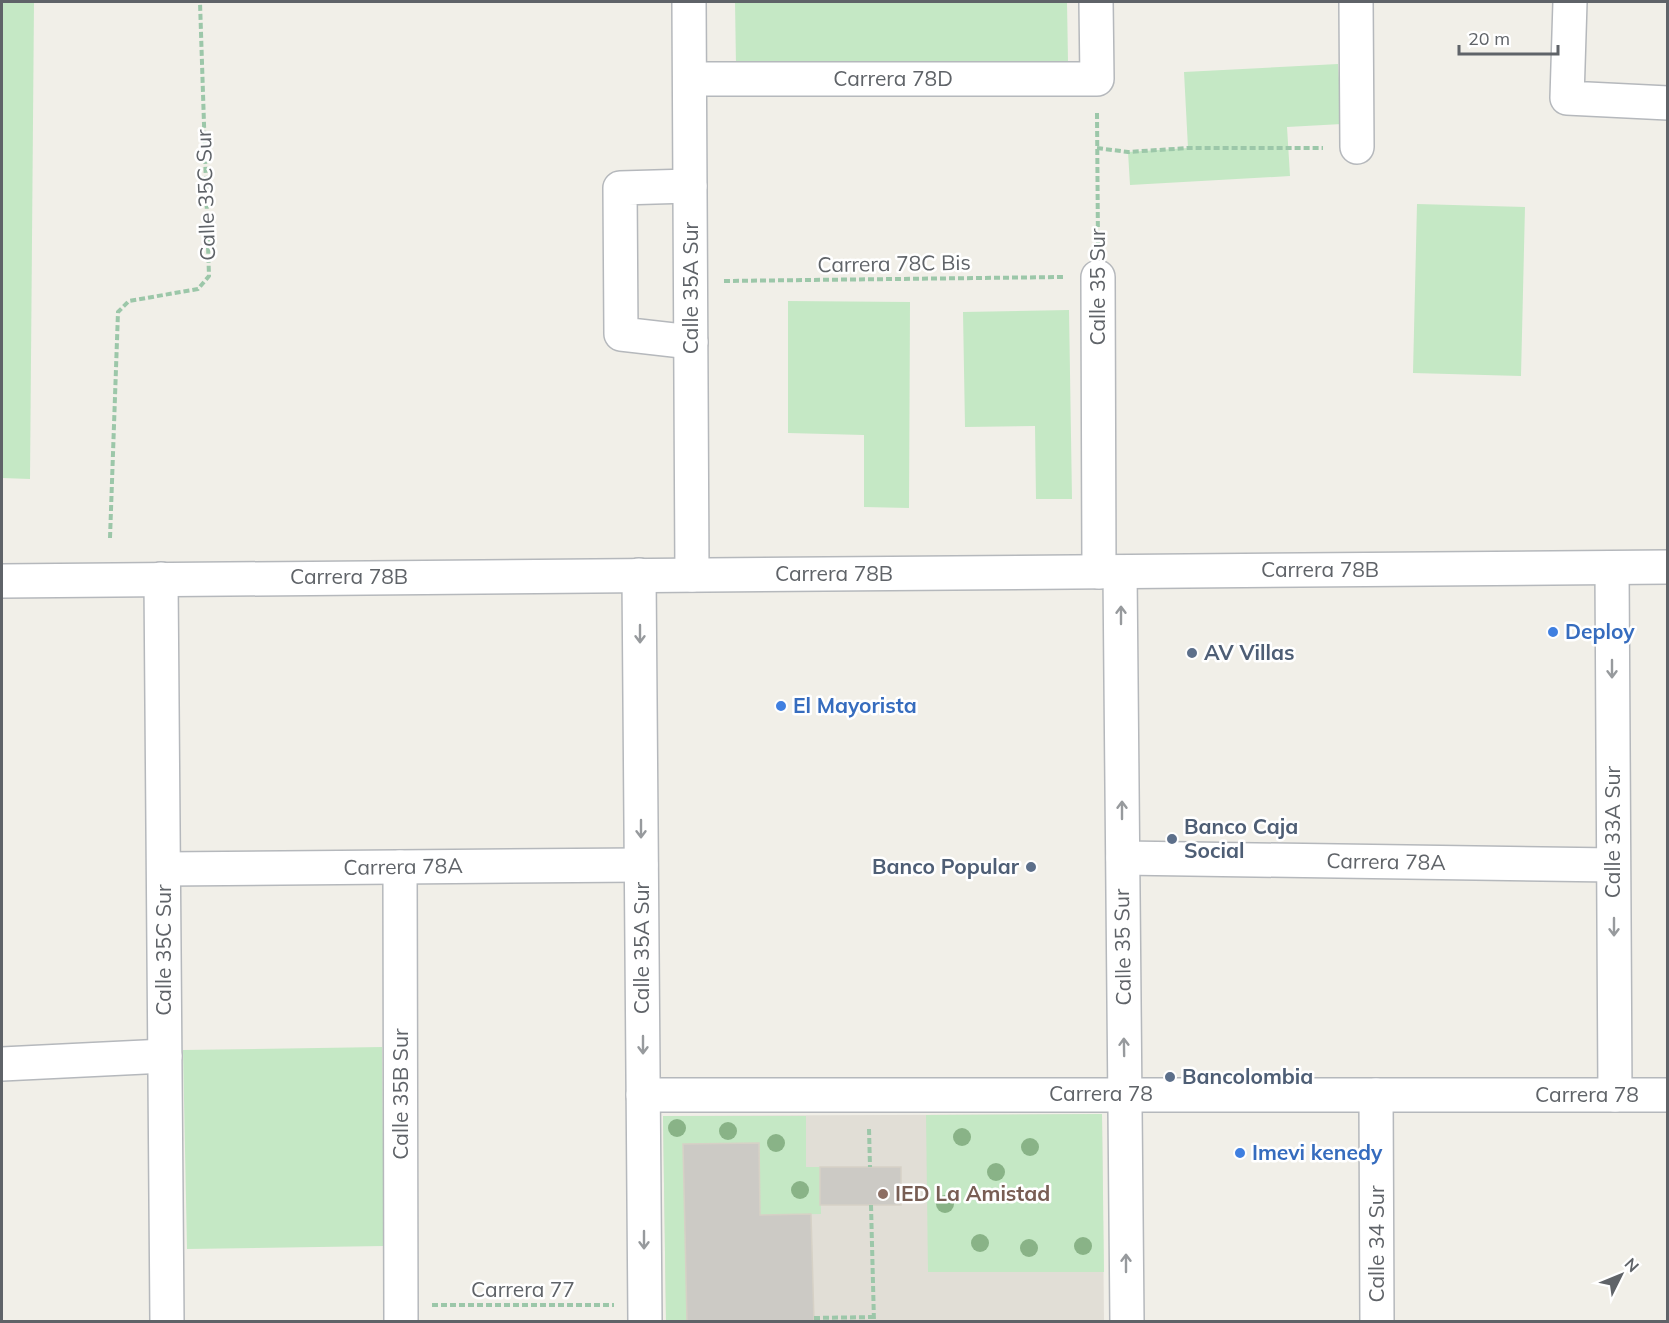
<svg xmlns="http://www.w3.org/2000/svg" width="1669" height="1323" font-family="Mulish,sans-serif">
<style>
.education{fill:#e1ded6}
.green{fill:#c5e8c5}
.building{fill:#cccac5;stroke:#d6d1c6;stroke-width:1.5}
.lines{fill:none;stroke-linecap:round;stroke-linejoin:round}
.minor-casing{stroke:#b5b8bc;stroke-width:36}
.path{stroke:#9cc7a9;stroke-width:4;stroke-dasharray:6 3;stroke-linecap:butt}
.minor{stroke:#fff;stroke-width:33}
.tree{fill:#89b387}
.oneway{stroke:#979a9d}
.shop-dot{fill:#3f7fe0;stroke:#fff;stroke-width:2}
.service-dot{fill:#5c6f8a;stroke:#fff;stroke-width:2}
.education-dot{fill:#8d6e63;stroke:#fff;stroke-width:2}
.labels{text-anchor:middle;stroke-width:5;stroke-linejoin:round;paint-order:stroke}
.street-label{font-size:21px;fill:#5f6368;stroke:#fff}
.shop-label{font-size:21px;font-weight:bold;fill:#366cbe;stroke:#fff;text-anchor:start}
.service-label{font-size:21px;font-weight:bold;fill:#4e5e75;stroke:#fff;text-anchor:start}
.education-label{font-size:21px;font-weight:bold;fill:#785e54;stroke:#fff;text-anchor:start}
</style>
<rect width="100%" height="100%" fill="#f1efe8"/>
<path class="education" d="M1102,1114L1104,1321H666L663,1116Z"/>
<g class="green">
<path d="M2,2H34L30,479L2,478Z"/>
<path d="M735,2H1067L1068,62L736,66Z"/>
<path d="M1338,64L1342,124L1287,127L1290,176L1130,185L1128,152L1188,148L1184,72Z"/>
<path d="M1417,204L1525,207L1521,376L1413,373Z"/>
<path d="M788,301L910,302L909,508L864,507V435L788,433Z"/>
<path d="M1069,310L1072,499H1036L1035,426L965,427L963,312Z"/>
<path d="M382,1047L384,1246L187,1249L183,1050Z"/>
<path d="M1102,1114L1104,1272H928L926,1115Z"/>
<path d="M663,1116H806V1167H820L821,1214L760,1215L759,1144L683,1145L687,1321H666Z"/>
</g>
<g class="building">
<path d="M759,1143L760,1215L811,1214L814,1322H687L683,1144Z"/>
<rect x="820" y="1167" width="81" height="38"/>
</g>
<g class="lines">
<defs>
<g id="minor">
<path d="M689,2L692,575"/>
<path d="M1356,2L1357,147"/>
<path d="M1570,2L1567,98L1668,103"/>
<path d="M690,79H1097L1096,2"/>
<path d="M690,186L620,188L621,334L691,342"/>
<path d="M1098,277L1099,572"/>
<path d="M1612,568L1615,1095"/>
<path d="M1120,572L1127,1322"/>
<path d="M639,575L645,1322"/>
<path d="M161,579L167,1322"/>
<path d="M2,581L1668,567"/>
<path d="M1123,858L1613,865"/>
<path d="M400,867L401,1322"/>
<path d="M164,869L641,865"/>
<path d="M2,1064L165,1056"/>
<path d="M643,1095H1668"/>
<path d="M1376,1095L1377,1322"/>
</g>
</defs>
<use href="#minor" class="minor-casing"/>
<g class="path">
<path d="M1097,113L1098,246"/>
<path d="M1097,148L1128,152L1188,148H1323"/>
<path d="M724,281L1064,277"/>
<path d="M110,538L118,312L129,301L198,289L209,276L200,2"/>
<path d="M869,1129L870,1167"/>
<path d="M871,1205L874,1322"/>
<path d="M432,1305H614"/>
<path d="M814,1318L874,1317"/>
</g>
<use href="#minor" class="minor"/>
</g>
<g class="tree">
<circle cx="677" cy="1128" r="9"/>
<circle cx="728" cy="1131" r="9"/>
<circle cx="962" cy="1137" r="9"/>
<circle cx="776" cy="1143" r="9"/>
<circle cx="1030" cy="1147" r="9"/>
<circle cx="996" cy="1172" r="9"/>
<circle cx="800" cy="1190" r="9"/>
<circle cx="945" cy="1204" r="9"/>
<circle cx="980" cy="1243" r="9"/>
<circle cx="1083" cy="1246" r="9"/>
<circle cx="1029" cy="1248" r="9"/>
</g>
<defs><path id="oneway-shaft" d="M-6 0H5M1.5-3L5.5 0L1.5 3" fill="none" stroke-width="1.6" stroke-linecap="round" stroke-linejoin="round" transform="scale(1.5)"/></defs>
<g class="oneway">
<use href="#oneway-shaft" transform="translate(1121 615) rotate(-90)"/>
<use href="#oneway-shaft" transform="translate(640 634) rotate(90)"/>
<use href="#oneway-shaft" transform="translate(1612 669) rotate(90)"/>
<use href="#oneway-shaft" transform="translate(1122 810) rotate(-90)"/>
<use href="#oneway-shaft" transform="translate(641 829) rotate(90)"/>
<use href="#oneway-shaft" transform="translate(1614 927) rotate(90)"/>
<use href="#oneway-shaft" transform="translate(643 1045) rotate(90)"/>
<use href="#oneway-shaft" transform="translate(1124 1047) rotate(-91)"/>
<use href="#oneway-shaft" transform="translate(644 1240) rotate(90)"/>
<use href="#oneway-shaft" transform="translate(1126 1263) rotate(-90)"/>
</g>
<g class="shop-dot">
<circle cx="1553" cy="632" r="6"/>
<circle cx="781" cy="706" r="6"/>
<circle cx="1240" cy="1153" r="6"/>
</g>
<g class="service-dot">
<circle cx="1192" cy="653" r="6"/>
<circle cx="1172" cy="839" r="6"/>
<circle cx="1031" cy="867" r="6"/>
<circle cx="1170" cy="1077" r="6"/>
</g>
<circle class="education-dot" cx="883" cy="1194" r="6"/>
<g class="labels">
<g class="street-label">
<text x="893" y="86">Carrera 78D</text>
<text transform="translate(206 195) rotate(-92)" y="7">Calle 35C Sur</text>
<text transform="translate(894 264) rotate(-1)" y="7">Carrera 78C Bis</text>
<text transform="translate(1098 287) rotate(-90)" y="7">Calle 35 Sur</text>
<text transform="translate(691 288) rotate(-90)" y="7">Calle 35A Sur</text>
<text x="1320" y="577">Carrera 78B</text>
<text x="834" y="581">Carrera 78B</text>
<text x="349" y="584">Carrera 78B</text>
<text transform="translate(1613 832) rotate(-90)" y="7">Calle 33A Sur</text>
<text transform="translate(1386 862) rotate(1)" y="7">Carrera 78A</text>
<text transform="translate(403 867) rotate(-1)" y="7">Carrera 78A</text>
<text transform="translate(1123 947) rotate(-91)" y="7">Calle 35 Sur</text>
<text transform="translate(642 948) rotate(-90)" y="7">Calle 35A Sur</text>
<text transform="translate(164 950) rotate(-90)" y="7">Calle 35C Sur</text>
<text transform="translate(401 1094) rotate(-90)" y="7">Calle 35B Sur</text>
<text x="1101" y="1101">Carrera 78</text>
<text x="1587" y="1102">Carrera 78</text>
<text transform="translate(1377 1244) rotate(-90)" y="7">Calle 34 Sur</text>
<text x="523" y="1297">Carrera 77</text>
</g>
<g class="shop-label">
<text x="1565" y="639">Deploy</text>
<text x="793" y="713">El Mayorista</text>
<text x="1252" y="1160">Imevi kenedy</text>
</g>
<g class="service-label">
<text x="1204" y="660">AV Villas</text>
<text x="1184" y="834">Banco Caja<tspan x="1184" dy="24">Social</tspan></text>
<text x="1019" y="874" text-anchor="end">Banco Popular</text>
<text x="1182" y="1084">Bancolombia</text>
</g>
<g class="education-label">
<text x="895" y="1201">IED La Amistad</text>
</g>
</g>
<rect width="1669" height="1323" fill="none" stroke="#5f6368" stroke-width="6"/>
<g transform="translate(1621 1275) rotate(47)" stroke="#ffffff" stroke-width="4.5" paint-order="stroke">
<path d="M0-4.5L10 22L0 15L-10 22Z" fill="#5f6368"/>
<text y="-9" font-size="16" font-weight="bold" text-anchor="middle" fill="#5f6368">N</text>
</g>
<path d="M1459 45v9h99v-9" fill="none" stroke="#5f6368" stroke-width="3"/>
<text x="1468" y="45" font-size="18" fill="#5f6368" stroke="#ffffff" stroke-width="4.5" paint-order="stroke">20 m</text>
</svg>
